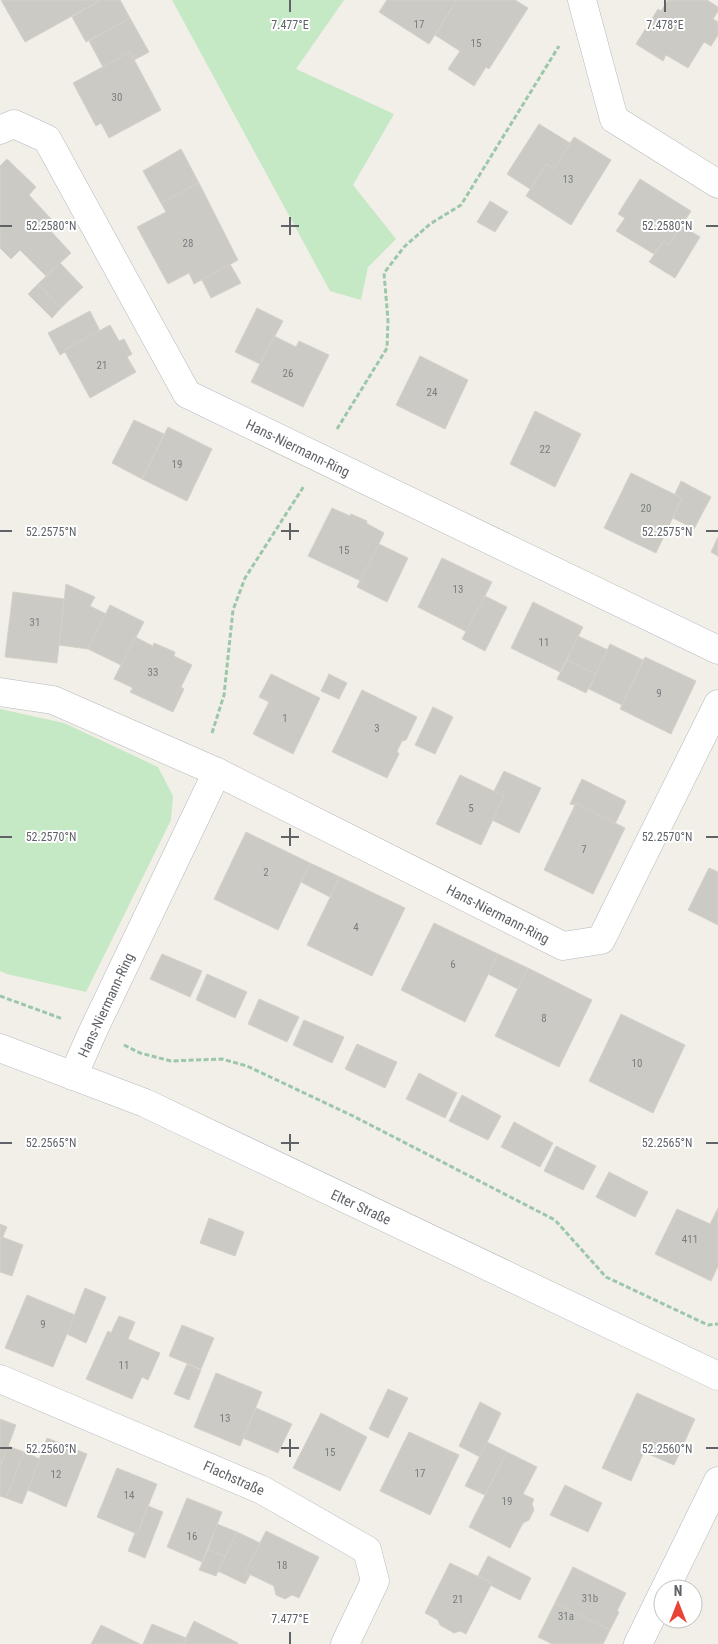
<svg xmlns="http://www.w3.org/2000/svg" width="718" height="1644" font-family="'Roboto Condensed',sans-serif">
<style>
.green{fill:#c5e8c5}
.building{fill:#cccac5;stroke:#d6d1c6}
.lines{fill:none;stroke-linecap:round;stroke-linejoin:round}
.minor-casing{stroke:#b5b8bc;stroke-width:29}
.secondary-casing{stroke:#b6babf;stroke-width:29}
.path{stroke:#9cc7a9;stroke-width:3;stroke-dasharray:5 2.5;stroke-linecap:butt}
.minor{stroke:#fff;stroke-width:28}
.secondary{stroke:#fff;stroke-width:28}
.ticks{fill:none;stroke:#5f6368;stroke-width:2}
.labels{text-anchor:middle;stroke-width:4;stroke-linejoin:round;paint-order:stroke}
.number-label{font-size:11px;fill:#7a7d7f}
.street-label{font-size:14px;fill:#5f6368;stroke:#fff}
.ticks-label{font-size:12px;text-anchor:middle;fill:#5f6368;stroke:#fff;stroke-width:4;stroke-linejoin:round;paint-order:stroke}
</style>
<rect width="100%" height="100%" fill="#f1efe8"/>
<g class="green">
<path d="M172,0H344L296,69L394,114L353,185L396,239L368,267L361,300L330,291Z"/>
<path d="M0,709L64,723L158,767L173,796L171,820L86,992L7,974L0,971Z"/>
</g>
<g class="building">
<path d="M1,0H98L99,1L25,42Z"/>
<path d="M98,0H120L130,18L86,42L72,17L99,1Z"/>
<path d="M387,0H457L429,44L379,12Z"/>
<path d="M457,0H515L528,8L489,69L486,67L474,86L448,69L460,51L435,35Z"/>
<path d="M668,0H707L718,7V11L713,19L718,22V35L711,46L704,42L688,68L666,55L663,61L636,44L658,9L661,11Z"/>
<path d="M130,18L149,52L134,60L130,52L103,67L89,41Z"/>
<path d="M130,52L161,110L109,138L101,123L96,126L73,83Z"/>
<path d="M539,124L570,143L554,169L546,164L530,189L507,174Z"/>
<path d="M574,137L611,160L571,225L526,196L546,164L554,169Z"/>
<path d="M181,149L199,183L161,203L143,171Z"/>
<path d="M7,159L36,187L29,195L53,221L47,227L71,253L46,276L20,250L11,259L0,248V166Z"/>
<path d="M640,179L691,211L669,245L663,242L654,254L616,231L625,218L618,214Z"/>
<path d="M199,183L238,260L194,284L189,273L168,284L137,227L166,212L161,203Z"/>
<path d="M490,201L508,212L495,232L477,222Z"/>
<path d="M682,226L700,237L675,278L649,262L663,242L669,245Z"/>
<path d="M60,263L83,287L61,308L38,284Z"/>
<path d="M230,264L241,283L211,298L202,280Z"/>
<path d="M38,284L61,308L52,318L28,294Z"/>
<path d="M257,308L283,321L260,364L235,352Z"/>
<path d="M90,311L100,331L64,350L65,352L60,355L48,333Z"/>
<path d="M110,325L119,341L124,339L132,354L127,357L136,372L90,398L64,350Z"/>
<path d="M274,336L296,347L299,341L329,355L303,407L251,382Z"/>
<path d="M420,356L468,380L445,429L396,405Z"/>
<path d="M535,411L581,434L555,487L510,464Z"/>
<path d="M134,420L164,434L142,479L112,463Z"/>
<path d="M168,427L212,449L187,501L142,479Z"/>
<path d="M631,473L682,498L656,553L604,528Z"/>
<path d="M681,481L711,497L694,529L673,518L682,498L675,494Z"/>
<path d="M332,508L350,516L351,514L367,521L366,523L384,533L361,581L308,556Z"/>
<path d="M718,537V556L711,552Z"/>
<path d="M379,544L408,558L387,602L357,587Z"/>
<path d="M442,558L492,582L467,632L418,607Z"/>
<path d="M66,584L95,597L90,606L106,614L88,649L59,645Z"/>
<path d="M13,592L64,599L57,663L5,657Z"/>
<path d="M485,596L507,607L485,651L462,639Z"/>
<path d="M533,602L583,627L560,672L511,648Z"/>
<path d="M110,605L144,622L121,665L88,649Z"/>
<path d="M578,636L608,650L596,674L567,660Z"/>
<path d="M135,637L153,646L154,643L175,652L174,656L192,665L181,687L184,689L173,712L130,692L133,688L114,679Z"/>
<path d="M610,644L643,660L622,705L589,689Z"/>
<path d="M645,657L696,681L671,734L620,709Z"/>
<path d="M567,660L596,674L586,693L557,679Z"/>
<path d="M271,674L320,698L293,754L253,734L269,702L259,697Z"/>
<path d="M329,674L347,683L339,699L321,691Z"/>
<path d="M362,690L417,717L406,740L402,741L397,751L399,754L387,778L332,752Z"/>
<path d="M433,707L453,717L435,754L415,745Z"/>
<path d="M504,771L541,788L519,833L492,820L504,796L494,791Z"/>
<path d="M460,775L504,796L481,845L436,824Z"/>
<path d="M582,779L626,801L615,824L576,803L574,805L570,804Z"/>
<path d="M576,803L625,828L593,894L544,870Z"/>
<path d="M246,832L310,863L278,930L214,899Z"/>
<path d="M310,863L340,877L330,897L301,882Z"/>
<path d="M709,868L718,872V925L688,910Z"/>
<path d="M340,877L405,908L372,976L307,945Z"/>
<path d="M434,923L498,954L465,1022L401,990Z"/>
<path d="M162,954L202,971L190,997L150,979Z"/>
<path d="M498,954L528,968L518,989L488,974Z"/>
<path d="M528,968L592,1000L559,1067L495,1036Z"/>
<path d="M207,974L247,992L235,1018L196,1000Z"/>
<path d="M259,999L299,1017L287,1042L248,1024Z"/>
<path d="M621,1014L685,1045L653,1113L589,1081Z"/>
<path d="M304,1020L344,1037L332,1063L293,1045Z"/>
<path d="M357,1044L397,1062L385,1088L345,1069Z"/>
<path d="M419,1073L457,1093L445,1118L406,1099Z"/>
<path d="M462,1095L501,1116L488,1140L449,1121Z"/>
<path d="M514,1122L553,1143L540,1167L501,1147Z"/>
<path d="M556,1146L596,1166L583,1190L544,1171Z"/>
<path d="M609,1172L648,1192L635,1217L596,1197Z"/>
<path d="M718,1208V1266L711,1281L655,1254L677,1209L710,1224Z"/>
<path d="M209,1218L244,1232L235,1256L200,1243Z"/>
<path d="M0,1224L7,1227L0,1243Z"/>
<path d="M2,1237L23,1245L12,1276L0,1272V1243Z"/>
<path d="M85,1288L106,1297L86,1343L67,1334Z"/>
<path d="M27,1295L75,1315L53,1367L5,1348Z"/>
<path d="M119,1316L135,1322L128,1339L160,1353L148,1380L142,1377L132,1399L86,1379L108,1331L111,1333Z"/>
<path d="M182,1325L214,1338L201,1369L169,1356Z"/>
<path d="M187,1364L201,1370L189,1400L174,1394Z"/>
<path d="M216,1373L262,1392L240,1446L194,1427Z"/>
<path d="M388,1389L408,1398L388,1438L369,1429Z"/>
<path d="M637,1393L695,1419L674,1465L644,1452L631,1481L602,1468Z"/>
<path d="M480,1402L501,1413L480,1457L459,1446Z"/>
<path d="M256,1408L292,1424L278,1453L243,1438Z"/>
<path d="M321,1413L367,1437L340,1491L293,1468Z"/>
<path d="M0,1419L16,1425L0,1468Z"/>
<path d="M409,1432L459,1455L430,1515L380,1491Z"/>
<path d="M47,1438L87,1454L66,1507L28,1490Z"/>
<path d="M487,1442L507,1452L485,1495L465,1486Z"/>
<path d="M8,1446L24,1452L6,1498L0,1496V1468Z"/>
<path d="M24,1452L40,1459L22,1504L6,1498Z"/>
<path d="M507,1452L537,1467L523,1494L534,1499L532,1504L534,1510L529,1520L523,1523L510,1548L469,1527Z"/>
<path d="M117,1468L157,1484L137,1534L97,1517Z"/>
<path d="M565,1485L602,1503L588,1532L550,1515Z"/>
<path d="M187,1498L222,1512L202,1562L167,1547Z"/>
<path d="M148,1506L163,1512L145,1558L128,1551L135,1533L137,1534Z"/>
<path d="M217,1524L237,1532L225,1556L208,1550Z"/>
<path d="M266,1531L319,1557L299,1598L292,1595L285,1599L276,1595L274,1586L245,1572Z"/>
<path d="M237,1532L260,1543L245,1572L250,1575L245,1584L218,1571Z"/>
<path d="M208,1550L225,1556L216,1576L199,1570Z"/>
<path d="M488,1556L531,1578L520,1600L490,1585L492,1583L478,1576Z"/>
<path d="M450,1563L492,1583L466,1634L460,1631L454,1633L440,1625L438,1620L425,1613Z"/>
<path d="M573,1567L626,1593L617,1611L619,1612L610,1630L555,1603Z"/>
<path d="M555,1603L610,1630L603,1644H552L538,1637Z"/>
<path d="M194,1621L238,1643V1644H183Z"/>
<path d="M152,1624L186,1638L183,1644H143Z"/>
<path d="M101,1625L140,1644H91Z"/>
</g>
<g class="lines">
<defs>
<g id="minor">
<path d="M582,0L614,119L718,184"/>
<path d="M0,130L14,124L47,139L187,394L718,650"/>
<path d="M0,692L53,700L217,772L563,946L601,940L718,704"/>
<path d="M73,1076L93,1031L217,772"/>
<path d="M0,1379L262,1490L367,1550L375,1581L345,1644"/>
<path d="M665,1589L718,1481"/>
<path d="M638,1644L663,1593"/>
</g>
<path id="secondary" d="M0,1048L145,1103L718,1376"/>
</defs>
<use href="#minor" class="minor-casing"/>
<use href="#secondary" class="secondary-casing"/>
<g class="path">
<path d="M337,429L387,348L388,320L384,273L404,247L430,224L461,205L559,46"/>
<path d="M212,733L224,695L233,610L245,578L304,486"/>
<path d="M0,996L63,1019"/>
<path d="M124,1045L140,1053L171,1061L222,1059L247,1066L353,1116L555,1220L606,1277L708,1325L718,1324"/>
</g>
<use href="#minor" class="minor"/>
<use href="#secondary" class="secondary"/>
</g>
<path class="ticks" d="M290,0V12M665,0V12M290,217V235M0,226H12M281,226H299M706,226H718M290,523V540M0,531H12M281,531H299M706,531H718M290,828V846M0,837H12M281,837H299M706,837H718M290,1134V1151M0,1143H12M281,1143H299M706,1143H718M290,1439V1457M0,1448H12M281,1448H299M706,1448H718M290,1632V1644"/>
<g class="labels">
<g class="number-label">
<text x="419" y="28">17</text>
<text x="476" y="47">15</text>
<text x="117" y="101">30</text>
<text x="568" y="183">13</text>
<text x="188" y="247">28</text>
<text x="102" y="369">21</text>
<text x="288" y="377">26</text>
<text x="432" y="396">24</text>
<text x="545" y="453">22</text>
<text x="177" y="468">19</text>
<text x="646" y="512">20</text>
<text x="344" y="554">15</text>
<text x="458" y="593">13</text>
<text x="35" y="626">31</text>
<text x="544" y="646">11</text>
<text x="153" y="676">33</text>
<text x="659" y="697">9</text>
<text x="285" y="722">1</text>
<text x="377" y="732">3</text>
<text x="471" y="812">5</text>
<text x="584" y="853">7</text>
<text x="266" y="876">2</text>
<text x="356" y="931">4</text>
<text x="453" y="968">6</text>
<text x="544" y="1022">8</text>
<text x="637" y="1067">10</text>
<text x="690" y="1243">411</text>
<text x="43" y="1328">9</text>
<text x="124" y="1369">11</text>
<text x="225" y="1422">13</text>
<text x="330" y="1456">15</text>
<text x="420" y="1477">17</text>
<text x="56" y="1478">12</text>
<text x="129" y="1499">14</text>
<text x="507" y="1505">19</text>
<text x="192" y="1540">16</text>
<text x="282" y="1569">18</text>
<text x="590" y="1602">31b</text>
<text x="458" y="1603">21</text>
<text x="566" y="1620">31a</text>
</g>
<g class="street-label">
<text transform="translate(298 448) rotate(26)" y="5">Hans-Niermann-Ring</text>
<text transform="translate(498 914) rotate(27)" y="5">Hans-Niermann-Ring</text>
<text transform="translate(106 1005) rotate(-65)" y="5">Hans-Niermann-Ring</text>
<text transform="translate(361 1207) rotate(25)" y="5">Elter Straße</text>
<text transform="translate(234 1478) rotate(24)" y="5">Flachstraße</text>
</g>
</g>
<g class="ticks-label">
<text x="290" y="29">7.477°E</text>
<text x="665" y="29">7.478°E</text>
<text x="51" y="230">52.2580°N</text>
<text x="667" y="230">52.2580°N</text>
<text x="51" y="536">52.2575°N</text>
<text x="667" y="536">52.2575°N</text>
<text x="51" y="841">52.2570°N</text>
<text x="667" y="841">52.2570°N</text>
<text x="51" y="1147">52.2565°N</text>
<text x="667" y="1147">52.2565°N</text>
<text x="51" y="1453">52.2560°N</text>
<text x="667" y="1453">52.2560°N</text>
<text x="290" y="1623">7.477°E</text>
</g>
<g transform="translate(678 1604)"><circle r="24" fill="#ffffff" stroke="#bfc1c3"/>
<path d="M0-4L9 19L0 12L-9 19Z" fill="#ea4335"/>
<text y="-8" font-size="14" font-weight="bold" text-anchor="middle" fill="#5f6368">N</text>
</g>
</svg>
